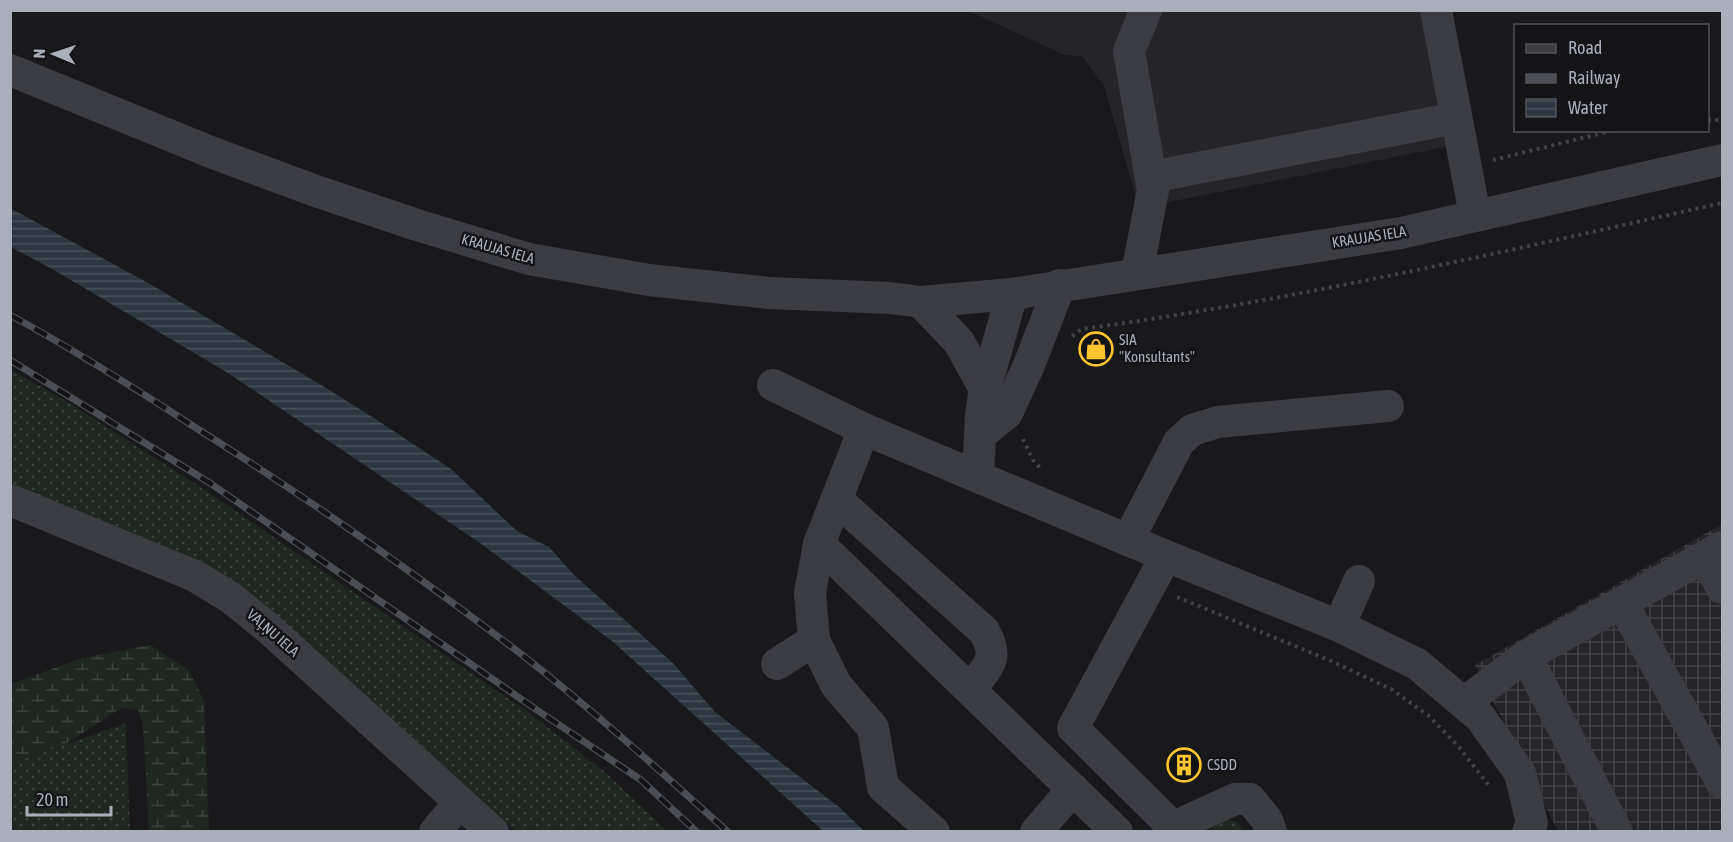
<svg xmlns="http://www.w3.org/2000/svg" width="1733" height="842" font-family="'Asap Condensed',sans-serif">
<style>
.built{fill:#252529}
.industrial{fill:url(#industrial-grid)}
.grass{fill:url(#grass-dots)}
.wetland{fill:url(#wetland-marsh)}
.water{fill:url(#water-rules)}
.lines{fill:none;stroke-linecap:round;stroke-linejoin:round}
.path{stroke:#404248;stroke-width:4;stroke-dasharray:3 4.5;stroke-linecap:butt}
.minor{stroke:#3c3c43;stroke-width:32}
.rail-casing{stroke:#4c4e56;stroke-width:7}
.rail{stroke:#141417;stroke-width:4.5;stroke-dasharray:14;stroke-linecap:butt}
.labels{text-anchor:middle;stroke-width:5;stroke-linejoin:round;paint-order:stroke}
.street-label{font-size:15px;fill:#aaafbc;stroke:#141417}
.poi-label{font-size:15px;fill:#aaafbc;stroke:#141417;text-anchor:start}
</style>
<defs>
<pattern id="industrial-grid" width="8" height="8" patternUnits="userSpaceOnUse" patternTransform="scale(1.5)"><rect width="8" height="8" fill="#252529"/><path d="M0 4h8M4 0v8" fill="none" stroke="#424246"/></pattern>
<pattern id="grass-dots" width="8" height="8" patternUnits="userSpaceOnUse" patternTransform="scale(1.5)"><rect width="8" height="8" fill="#1e2720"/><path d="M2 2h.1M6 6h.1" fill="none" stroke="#3c443e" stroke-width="1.8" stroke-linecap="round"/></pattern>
<pattern id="wetland-marsh" width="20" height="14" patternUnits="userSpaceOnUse" patternTransform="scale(1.5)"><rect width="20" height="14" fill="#1e2720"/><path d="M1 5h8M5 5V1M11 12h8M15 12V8" fill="none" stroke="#3c443e"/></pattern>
<pattern id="water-rules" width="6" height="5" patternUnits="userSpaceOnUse" patternTransform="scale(1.5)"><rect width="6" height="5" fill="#2d3741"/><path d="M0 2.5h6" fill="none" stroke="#49515a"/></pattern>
</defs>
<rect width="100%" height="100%" fill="#19191c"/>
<path class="built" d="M969,11H1451L1475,141L1139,208L1104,86L1083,57L1062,54Z"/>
<path class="industrial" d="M1722,524V831H1558L1475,665Z"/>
<g class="grass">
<path d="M10,369L69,403L205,490L532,715L606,773L667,831H515L424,748L274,616L135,535L11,484Z"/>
<path d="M126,723L130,831H11L10,764Z"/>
<path d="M1225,819L1237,822L1245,831L1211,832L1215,824Z"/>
</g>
<path class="wetland" d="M150,645L189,670L204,701L209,831H149L143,724L138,710L121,708L64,745L11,764V684L82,658Z"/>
<path class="water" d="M10,208L150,284L323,386L377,420L451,469L517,531L549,547L574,575L673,663L715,712L839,807L864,831H823L612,641L480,543L228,373L54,270L11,247Z"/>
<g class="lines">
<g class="path">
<path d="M1708,120H1722"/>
<path d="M1493,160L1615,130"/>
<path d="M1072,336L1082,329C1298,300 1510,250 1722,203"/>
<path d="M1023,439L1033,460L1042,470"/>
<path d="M1177,597L1331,661L1391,689L1429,716L1459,747L1490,787"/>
</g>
<g class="minor">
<path d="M1436,10L1475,215"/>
<path d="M10,70L208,151L313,190L417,225L529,259L649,280L769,293L890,298L921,302L1012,294L1401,233L1722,160"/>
<path d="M1151,177L1456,118"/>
<path d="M1137,273L1153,190L1129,51L1146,10"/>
<path d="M921,302L959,342L985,389"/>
<path d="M773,385L864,429"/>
<path d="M980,435L1007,413L1029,365L1060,285"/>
<path d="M978,476L981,415L985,389L1012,294"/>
<path d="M10,500L195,576L231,598L267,627L493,832"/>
<path d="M837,500L984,631C1000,660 988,665 971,689"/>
<path d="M1128,540L1179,442L1192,430L1218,422L1388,406"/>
<path d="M819,544L1117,832"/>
<path d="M1166,556L1073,728L1178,832"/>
<path d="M1705,557L1722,588"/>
<path d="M1622,603L1722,783"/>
<path d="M1339,626L1359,581"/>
<path d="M1526,656L1617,832"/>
<path d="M777,664L814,640"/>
<path d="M1464,703L1526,656L1722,547"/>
<path d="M1174,827L1235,799H1250L1267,820L1271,832"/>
<path d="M435,832L460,802"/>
<path d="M934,832L883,787L873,728L836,685L814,640L810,593L819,544L864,429L1166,556L1339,626L1417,664L1480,717L1520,773L1532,823L1528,832"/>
<path d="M1036,832L1073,789"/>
</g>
<defs>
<g id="rail">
<path d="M10,315C73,349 133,387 193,426C306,497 415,573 521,654C593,710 660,771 728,832"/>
<path d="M10,360L210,483L534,708L641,780L697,832"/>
</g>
</defs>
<use href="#rail" class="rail-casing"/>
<use href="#rail" class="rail"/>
</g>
<defs>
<symbol id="shop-ring" viewBox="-11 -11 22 22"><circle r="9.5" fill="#141417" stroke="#ffc42e" stroke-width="1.5"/><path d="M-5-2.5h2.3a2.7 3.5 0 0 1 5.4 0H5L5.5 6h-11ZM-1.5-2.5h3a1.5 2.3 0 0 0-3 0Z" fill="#ffc42e"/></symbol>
<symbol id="building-ring" viewBox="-11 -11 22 22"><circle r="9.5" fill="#141417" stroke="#ffc42e" stroke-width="1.5"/><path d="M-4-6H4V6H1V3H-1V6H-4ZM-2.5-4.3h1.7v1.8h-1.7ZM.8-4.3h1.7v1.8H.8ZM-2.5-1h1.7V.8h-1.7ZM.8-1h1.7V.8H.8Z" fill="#ffc42e"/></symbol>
</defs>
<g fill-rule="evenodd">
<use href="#shop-ring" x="1077" y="330" width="38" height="38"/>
<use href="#building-ring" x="1165" y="746" width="38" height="38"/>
</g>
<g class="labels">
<g class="street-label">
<text transform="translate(1369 237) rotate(-9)" y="5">KRAUJAS IELA</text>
<text transform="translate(498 249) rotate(16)" y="5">KRAUJAS IELA</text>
<text transform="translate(273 633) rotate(41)" y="5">VAĻŅU IELA</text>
</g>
<g class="poi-label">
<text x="1119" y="345">SIA<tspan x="1119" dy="17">"Konsultants"</tspan></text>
<text x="1207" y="770">CSDD</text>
</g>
</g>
<rect width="1733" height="842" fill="none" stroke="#aaafbc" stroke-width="24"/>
<rect x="1514" y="24" width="195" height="108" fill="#141417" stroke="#505259" stroke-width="1.5"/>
<rect x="1526" y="44" width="30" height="9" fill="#3c3c43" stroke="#505259" stroke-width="1.5"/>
<text x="1568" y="54" font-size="18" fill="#aaafbc">Road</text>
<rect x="1526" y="74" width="30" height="9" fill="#4c4e56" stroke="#505259" stroke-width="1.5"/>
<text x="1568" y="84" font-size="18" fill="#aaafbc">Railway</text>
<rect x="1526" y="99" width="30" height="18" fill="url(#water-rules)" stroke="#505259" stroke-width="1.5"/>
<text x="1568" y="114" font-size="18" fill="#aaafbc">Water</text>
<g transform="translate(54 54) rotate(272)" stroke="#141417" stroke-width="4.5" paint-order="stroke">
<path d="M0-4.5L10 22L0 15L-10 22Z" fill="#aaafbc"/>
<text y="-9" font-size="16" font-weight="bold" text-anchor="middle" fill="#aaafbc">N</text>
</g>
<path d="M27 806v9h84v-9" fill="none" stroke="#aaafbc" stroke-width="3"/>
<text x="36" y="806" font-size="18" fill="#aaafbc" stroke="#141417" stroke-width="4.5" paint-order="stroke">20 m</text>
</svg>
